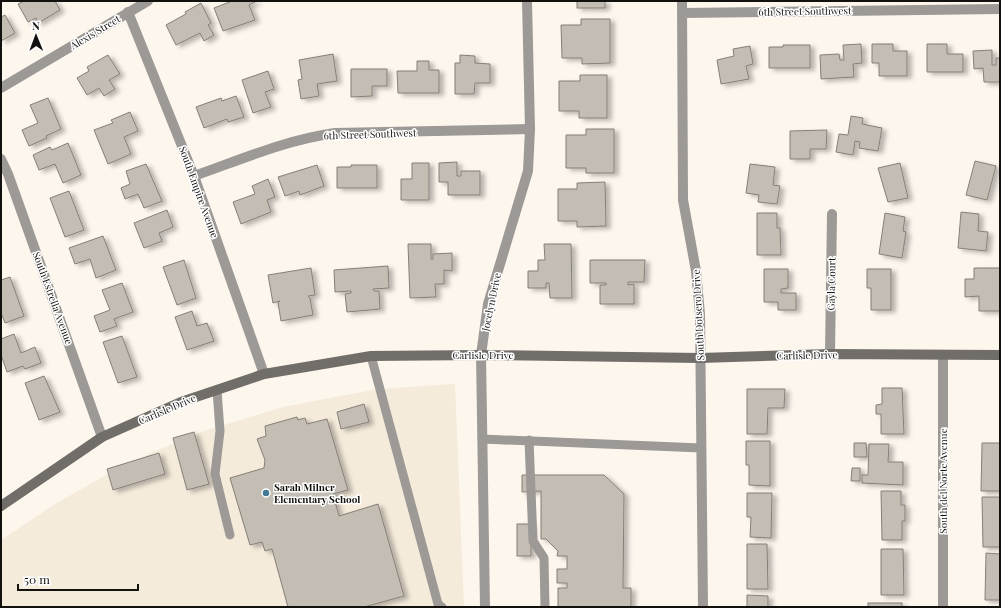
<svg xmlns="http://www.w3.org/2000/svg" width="1001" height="608" font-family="'Playfair Display',serif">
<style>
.built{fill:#f5ebdb}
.building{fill:#c3bdb4;stroke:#857f77;filter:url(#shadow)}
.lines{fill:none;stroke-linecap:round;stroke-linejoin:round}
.lane{stroke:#9c9996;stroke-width:9}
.street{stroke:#9c9996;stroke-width:10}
.secondary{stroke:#716d68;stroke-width:10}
.poi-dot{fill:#3f7a92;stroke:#fff;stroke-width:1.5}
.labels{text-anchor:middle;stroke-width:3;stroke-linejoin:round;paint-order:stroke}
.street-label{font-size:10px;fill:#13110e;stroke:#fff}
.poi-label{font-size:10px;font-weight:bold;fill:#13110e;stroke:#fff;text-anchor:start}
</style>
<defs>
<filter id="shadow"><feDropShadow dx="4.5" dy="2.5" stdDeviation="2" flood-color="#0004"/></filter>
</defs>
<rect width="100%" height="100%" fill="#fdf6ed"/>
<path class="built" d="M455,384L464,607H1V540L55,504L115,470L153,452L204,431L283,407L378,389Z"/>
<g class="building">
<path d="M24,1H55L60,10L38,23L36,18L28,22L18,4Z"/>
<path d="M232,1H257L249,5L255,20L223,31L214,8Z"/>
<rect x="577" y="1" width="28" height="7"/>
<path d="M201,3L211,23L208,25L214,35L204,41L200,33L176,45L166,25L186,14L185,12Z"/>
<path d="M5,15L15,33L1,41V17Z"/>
<path d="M581,19H610V63L582,64V58H562L561,25H581Z"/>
<path d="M861,44L862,63L853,64L854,77L821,79L820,55L839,54L840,60H844L843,45Z"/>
<path d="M872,44H893V51H907V76H879V63H872Z"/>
<path d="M927,44H947V54H963V72H927Z"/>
<path d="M783,45H810V68H769V47H783Z"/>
<path d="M750,46L753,64L746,66L749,79L721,84L717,60L734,56L733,49Z"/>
<path d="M992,50V65H996V58H1000V82H984L983,68L974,69L973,51Z"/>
<path d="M333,54L337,81L317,84L319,96L301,99L298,80L302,79L299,60Z"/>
<path d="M108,55L120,74L109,80L115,89L104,96L99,88L87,95L77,78L89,71L87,67Z"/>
<path d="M460,55L475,56V63L490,64V83H475L474,94H455V63H460Z"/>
<path d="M417,61H429V70H439V93H398L397,71H417Z"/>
<path d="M351,69H387V86H372V96L351,97Z"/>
<path d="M268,71L274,89L265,92L271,107L253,113L242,80Z"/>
<path d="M580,75H607V118H579V111H559V81H580Z"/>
<path d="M236,96L244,117L228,122L227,119L204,128L196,107L221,98L222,101Z"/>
<path d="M48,98L61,129L46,136L47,138L29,146L22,130L38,123L30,105Z"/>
<path d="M130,112L138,131L124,137L131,154L108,164L94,130L113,123L111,120Z"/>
<path d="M851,116L863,118L862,124L882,128L878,151L859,148L860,142L855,141L853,155L836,152L839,134L848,135Z"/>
<path d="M586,129H614V173H586V168H566V135H586Z"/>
<path d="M827,130L826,149H810V159H790V131Z"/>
<path d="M68,143L81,175L63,183L55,164L39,170L33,155L50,147L52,150Z"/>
<path d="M975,161L996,166L987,200L966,195Z"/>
<path d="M457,162V176H461V171H480V195H448V182H439V163Z"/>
<path d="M412,163H429V200H401V179H412Z"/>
<path d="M900,163L908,198L888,202L878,168Z"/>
<path d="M146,164L162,201L144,208L138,194L125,199L121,188L130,184L126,171Z"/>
<path d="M750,164L775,167L773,185L780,186L777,204L758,202L759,195L746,193Z"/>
<path d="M317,165L324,186L300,195L299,191L285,196L278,177Z"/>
<path d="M351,165H377V188H337V167H351Z"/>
<path d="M268,179L275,197L267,200L271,212L241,224L233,202L255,194L252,186Z"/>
<path d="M605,182L606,226L577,227V221H558V189H577V183Z"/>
<path d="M69,191L84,230L65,237L50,198Z"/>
<path d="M167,210L173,227L159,233L162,241L144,248L134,223Z"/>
<path d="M961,212L979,214L978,231L988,232L986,251L958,248Z"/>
<path d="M757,213H777V228H780L781,255H757Z"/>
<path d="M885,213L905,217L903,231L906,232L902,258L879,254Z"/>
<path d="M103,236L116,270L96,278L90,259L75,264L69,248Z"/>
<path d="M408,244H431V259H433V254L452,253V271L444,270V284H435L436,297L410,298Z"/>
<path d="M544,244H571L572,298H550L549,283H546V288H528V271H538V260H545Z"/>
<path d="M184,260L196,298L177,305L163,267Z"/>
<path d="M590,260H645L644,282H628V285L634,284V304H600V285H606V283H590Z"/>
<path d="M388,266L389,288L373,289L374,291H379L380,309L347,312L345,294L351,293V291L335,292L334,270Z"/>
<path d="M311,268L315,295L308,296L310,298L313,315L281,321L278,303L280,301L273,303L268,275Z"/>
<path d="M974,268H1000V311H979V296L965,297V279H974Z"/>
<path d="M764,269H788V288L781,289V293H796V310H778V302H764Z"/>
<path d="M867,269H891V310H871V288H867Z"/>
<path d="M10,277L24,316L5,323L1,313V280Z"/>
<path d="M122,283L133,312L114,319L117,326L100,332L94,316L110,310L102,290Z"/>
<path d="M192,311L197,326L207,323L214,341L187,350L175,317Z"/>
<path d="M14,334L21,353L35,347L41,363L25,369L23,366L7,372L1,355V339Z"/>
<path d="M122,336L137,377L118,383L103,342Z"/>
<path d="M44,376L60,412L39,420L25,383Z"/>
<path d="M882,388H902L904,434H881V414H876V405L882,404Z"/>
<path d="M747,389H785L784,408H768L767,434H747Z"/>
<path d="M364,404L369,422L341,429L337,412Z"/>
<path d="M297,417L298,420L305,418L307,424L327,419L348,490L333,494L339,516L378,504L404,596L364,607H288L272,549L265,551L262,542L250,545L230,478L264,468L265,460L257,439L266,436L265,426Z"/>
<path d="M194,432L209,484L187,490L173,438Z"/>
<path d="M746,441H770V486L749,485V465H746Z"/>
<path d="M854,443H866L867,457H854Z"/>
<path d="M982,443H1000V491H981Z"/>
<path d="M869,444H889L888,462H903V485L862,483V475H868Z"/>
<path d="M159,453L165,474L113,490L107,469Z"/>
<path d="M852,468H860V481H851Z"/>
<path d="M522,475H604L624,494L623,588H631V607H558V588H567V583H557V569H567V556H557L558,551L546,539H541V491L522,492Z"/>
<path d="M881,491H901V505H905V521H902V540H882Z"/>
<path d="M747,493H772L771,538L750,537L751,517H747Z"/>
<path d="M982,497H1000V547H983Z"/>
<rect x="517" y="524" width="14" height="32"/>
<path d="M747,544H767L768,589H747Z"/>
<path d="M881,549H903L904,595H881Z"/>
<path d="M986,553L1000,554V600H985Z"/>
<path d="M747,595L768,596V607H747Z"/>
<rect x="868" y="603" width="34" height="4"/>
</g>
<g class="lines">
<g class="lane">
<path d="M371,356L438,604L442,607"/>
<path d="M217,390L220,431L215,474L230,535"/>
<path d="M482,439L701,448"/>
<path d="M529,440L533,541L544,558L545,607"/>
</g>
<g class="street">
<path d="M682,1L683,200L696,271L700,314L703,607"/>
<path d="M128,12L194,176L264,374"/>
<path d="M683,13L1000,9"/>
<path d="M1,88L148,1"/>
<path d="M1,159L8,174L102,437"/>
<path d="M194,176C240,160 285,140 335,133L530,129"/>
<path d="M830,354L832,214"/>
<path d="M485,607L481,355L488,304L528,171L530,129L527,1"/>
<path d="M943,607V355"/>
</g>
<path class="secondary" d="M1,506L102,437L181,402L264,374L371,356L481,355L700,358L830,354L1000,355"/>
</g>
<circle class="poi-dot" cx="266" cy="493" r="4"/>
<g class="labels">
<g class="street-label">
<text transform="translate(805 11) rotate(-1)" y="4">6th Street Southwest</text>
<text transform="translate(95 32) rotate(-31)" y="4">Alexis Street</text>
<text transform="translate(370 134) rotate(-2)" y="4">6th Street Southwest</text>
<text transform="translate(199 192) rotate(70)" y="4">South Empire Avenue</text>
<text transform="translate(831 284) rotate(-89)" y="4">Gayla Court</text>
<text transform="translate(53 298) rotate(70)" y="4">South Estrella Avenue</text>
<text transform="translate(491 302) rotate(-78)" y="4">Jocelyn Drive</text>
<text transform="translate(698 315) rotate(-93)" y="4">South Dotsero Drive</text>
<text x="483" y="359">Carlisle Drive</text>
<text transform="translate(807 355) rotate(-1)" y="4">Carlisle Drive</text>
<text transform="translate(167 409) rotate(-23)" y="4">Carlisle Drive</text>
<text transform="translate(943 481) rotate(-90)" y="4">South del Norte Avenue</text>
</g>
<g class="poi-label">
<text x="274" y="491">Sarah Milner<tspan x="274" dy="12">Elementary School</tspan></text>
</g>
</g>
<rect width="1001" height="608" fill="none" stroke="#13110e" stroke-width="4"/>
<g transform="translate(36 36) rotate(359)" stroke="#ffffff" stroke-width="3" paint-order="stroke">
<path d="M0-3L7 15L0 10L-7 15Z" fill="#13110e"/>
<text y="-6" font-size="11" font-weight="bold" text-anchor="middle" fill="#13110e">N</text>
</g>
<path d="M18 584v6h120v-6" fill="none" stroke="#13110e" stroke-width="2"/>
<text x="24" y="584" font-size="12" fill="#13110e" stroke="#ffffff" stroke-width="3" paint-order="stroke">50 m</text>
</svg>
